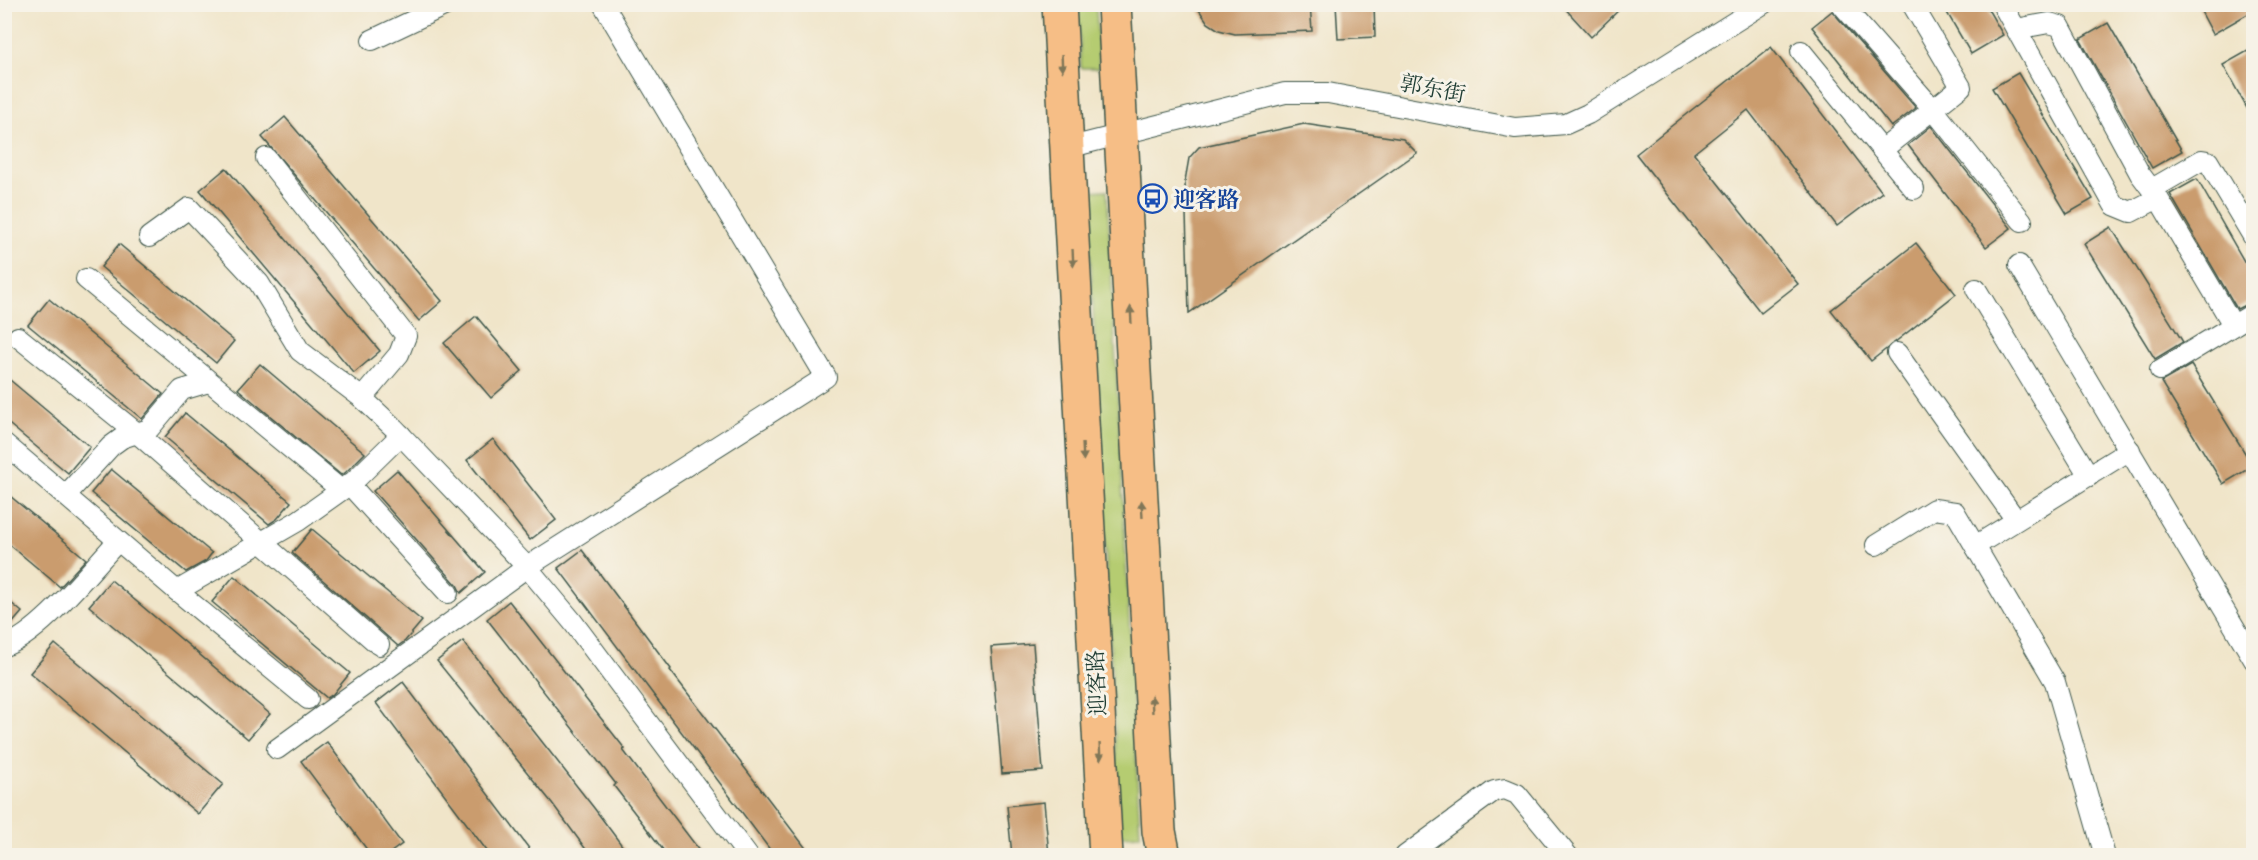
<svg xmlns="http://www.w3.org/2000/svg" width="2258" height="860" font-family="'IM FELL DW Pica','Noto Serif SC',serif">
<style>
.green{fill:#b5cc71;stroke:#6a8452;stroke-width:1.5}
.building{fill:#ca9c6e}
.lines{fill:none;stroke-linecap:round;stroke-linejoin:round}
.minor-casing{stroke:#3e564a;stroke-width:22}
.trunk-casing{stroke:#3e564a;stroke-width:36}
.minor{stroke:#fff;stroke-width:20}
.trunk{stroke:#f6be86;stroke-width:33}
.oneway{fill:#807759}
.labels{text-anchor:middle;stroke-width:6;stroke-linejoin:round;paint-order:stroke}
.street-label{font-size:22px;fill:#1f3d34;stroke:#f7f3e8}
.transit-label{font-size:22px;font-weight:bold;fill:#164399;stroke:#f7f3e8;text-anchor:start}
</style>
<rect width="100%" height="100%" fill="#f7f3e8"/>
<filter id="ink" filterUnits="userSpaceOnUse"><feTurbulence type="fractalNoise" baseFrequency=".0167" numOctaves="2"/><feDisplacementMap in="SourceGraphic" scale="12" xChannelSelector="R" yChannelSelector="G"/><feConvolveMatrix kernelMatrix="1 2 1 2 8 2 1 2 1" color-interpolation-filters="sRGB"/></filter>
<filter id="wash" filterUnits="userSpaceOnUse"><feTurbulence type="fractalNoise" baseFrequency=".008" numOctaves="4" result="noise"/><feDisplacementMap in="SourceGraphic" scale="24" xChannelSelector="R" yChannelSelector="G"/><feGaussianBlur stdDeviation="1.35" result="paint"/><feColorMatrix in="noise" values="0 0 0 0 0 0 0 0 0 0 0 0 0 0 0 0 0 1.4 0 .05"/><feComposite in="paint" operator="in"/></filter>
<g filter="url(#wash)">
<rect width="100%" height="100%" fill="#f0e5c9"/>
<g class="green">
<path d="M1078,5H1096L1099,68H1081Z"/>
<path d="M1107,190L1140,835L1120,836L1087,191Z"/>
</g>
<g id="blocks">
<g class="building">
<path d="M1195,4H1310L1312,31L1235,34L1219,30L1208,23Z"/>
<path d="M1336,4H1374L1375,37L1338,39Z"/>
<path d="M1561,4H1625L1591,37Z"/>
<path d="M1942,4H1985L2003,35L1971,54Z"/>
<path d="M2197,4H2253V11L2213,34Z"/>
<path d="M1832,11L1916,108L1891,127L1812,27Z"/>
<path d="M2108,23L2182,151L2152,168L2080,39Z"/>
<path d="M1771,47L1882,192L1837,226L1748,110L1694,153L1798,284L1761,313L1636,154Z"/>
<path d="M2253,48V119L2223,65Z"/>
<path d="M2018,73L2093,199L2067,214L1992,88Z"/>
<path d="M285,117L442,301L419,321L262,137Z"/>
<path d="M1304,124L1403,139L1417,153L1189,313L1185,181L1189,158L1199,147Z"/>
<path d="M1931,126L2011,228L1986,247L1908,145Z"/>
<path d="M226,168L380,351L354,373L200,190Z"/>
<path d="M2197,179L2253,277V301L2237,309L2170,194Z"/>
<path d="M2111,227L2183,342L2155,359L2084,244Z"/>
<path d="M1916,243L1956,294L1871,361L1831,310Z"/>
<path d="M119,244L234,341L216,363L101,267Z"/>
<path d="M49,299L163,394L142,419L28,325Z"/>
<path d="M476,316L522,371L491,398L444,343Z"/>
<path d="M260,364L365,453L345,473L341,475L238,389Z"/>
<path d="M2191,365L2253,466L2223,484L2161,382Z"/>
<path d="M4,375L90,447L68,473L4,420Z"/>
<path d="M185,413L291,502L277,519L269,524L165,437Z"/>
<path d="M493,439L556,520L530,540L467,460Z"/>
<path d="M111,469L212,553L206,561L186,572L91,493Z"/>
<path d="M397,470L485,572L461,593L457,585L373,491Z"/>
<path d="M4,491L86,559L60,587L4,540Z"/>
<path d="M312,529L422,621L405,641L398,646L292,553Z"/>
<path d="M582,550L671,669L670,670L811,855H774L558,568Z"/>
<path d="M234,576L350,673L333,694L327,698L212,602Z"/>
<path d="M111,580L270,714L248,739L89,606Z"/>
<path d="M4,597L22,612L4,633Z"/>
<path d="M509,601L625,749L623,750L703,855H667L614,786L616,784L487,619Z"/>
<path d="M463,641L594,808L629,855H590L552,803L437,661Z"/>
<path d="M55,644L223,784L198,814L30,673Z"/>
<path d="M1033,644L1043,771L1002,774L991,647Z"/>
<path d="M403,682L534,855H490L376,703Z"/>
<path d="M327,742L402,844L387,855H371L301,761Z"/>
<path d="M1044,802L1049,855H1012L1007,806Z"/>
</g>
</g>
</g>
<g filter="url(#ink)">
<use href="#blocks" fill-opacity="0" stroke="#3e564a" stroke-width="1.5"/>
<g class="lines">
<defs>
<g id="minor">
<path d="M2002,4L2114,205L2131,212L2158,198"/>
<path d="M1842,5L1933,109L2022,221"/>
<path d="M2016,29L2049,23L2060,26L2140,174L2158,198L2233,325"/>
<path d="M372,40L448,4"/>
<path d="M1801,51L1914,189"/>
<path d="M1067,148L1285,93H1328L1515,128L1566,124L1588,114L1763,4"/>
<path d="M1882,150L1961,87L1912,4"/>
<path d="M266,158L406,336L399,354L362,398"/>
<path d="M2152,189L2202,160L2208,161L2254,238"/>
<path d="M149,237L189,208L259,283L300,351L362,398L394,428L527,567L572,621L748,856"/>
<path d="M2019,265L2254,660"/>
<path d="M86,279L341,490"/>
<path d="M1976,289L2089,476"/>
<path d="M18,337L137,433L379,645"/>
<path d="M1897,353L2016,520"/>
<path d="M2160,370L2254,313"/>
<path d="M4,443L177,591L308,699"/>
<path d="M349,484L448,593"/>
<path d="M66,495L111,446L122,438L149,429L182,390L209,382"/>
<path d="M1876,545L1934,509L1955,512L2055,682L2105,856"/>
<path d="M1975,546L2130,450"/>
<path d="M177,591L298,521L353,482L401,435"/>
<path d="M4,646C40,635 91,569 118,541"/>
<path d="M277,749L527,567L826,377L603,4"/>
<path d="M1405,856L1494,791L1505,789L1517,794L1568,856"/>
</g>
<g id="trunk">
<path d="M1059,4L1106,856"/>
<path d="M1114,4L1159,831L1164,856"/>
</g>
</defs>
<use href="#minor" class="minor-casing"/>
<use href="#trunk" class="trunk-casing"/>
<use href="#minor" class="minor"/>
<use href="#trunk" class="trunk"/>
</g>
<defs><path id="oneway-solid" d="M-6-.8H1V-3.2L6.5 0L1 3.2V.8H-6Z" transform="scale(1.5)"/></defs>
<g class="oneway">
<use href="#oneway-solid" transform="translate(1062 63) rotate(87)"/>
<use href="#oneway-solid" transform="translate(1073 258) rotate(87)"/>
<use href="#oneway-solid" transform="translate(1131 315) rotate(-93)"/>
<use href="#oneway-solid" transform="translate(1083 452) rotate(87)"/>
<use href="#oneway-solid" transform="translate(1142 509) rotate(-93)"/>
<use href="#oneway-solid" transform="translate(1152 704) rotate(-93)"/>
<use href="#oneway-solid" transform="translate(1100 752) rotate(87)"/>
</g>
</g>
<defs>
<symbol id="bus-ring" viewBox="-11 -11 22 22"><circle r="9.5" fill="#f7f3e8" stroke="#1a4fb4" stroke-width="1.5"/><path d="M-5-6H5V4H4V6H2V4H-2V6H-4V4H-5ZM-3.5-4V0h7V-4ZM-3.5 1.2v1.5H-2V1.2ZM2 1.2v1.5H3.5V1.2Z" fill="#1a4fb4"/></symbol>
</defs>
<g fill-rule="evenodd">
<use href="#bus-ring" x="1136" y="182" width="33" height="33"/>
</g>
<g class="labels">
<g class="street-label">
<text transform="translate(1433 88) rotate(11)" y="8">郭东街</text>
<text transform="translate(1096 683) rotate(-93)" y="8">迎客路</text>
</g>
<g class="transit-label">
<text x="1173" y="207">迎客路</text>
</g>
</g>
<rect width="2258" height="860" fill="none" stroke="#f7f3e8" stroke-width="24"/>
</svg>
